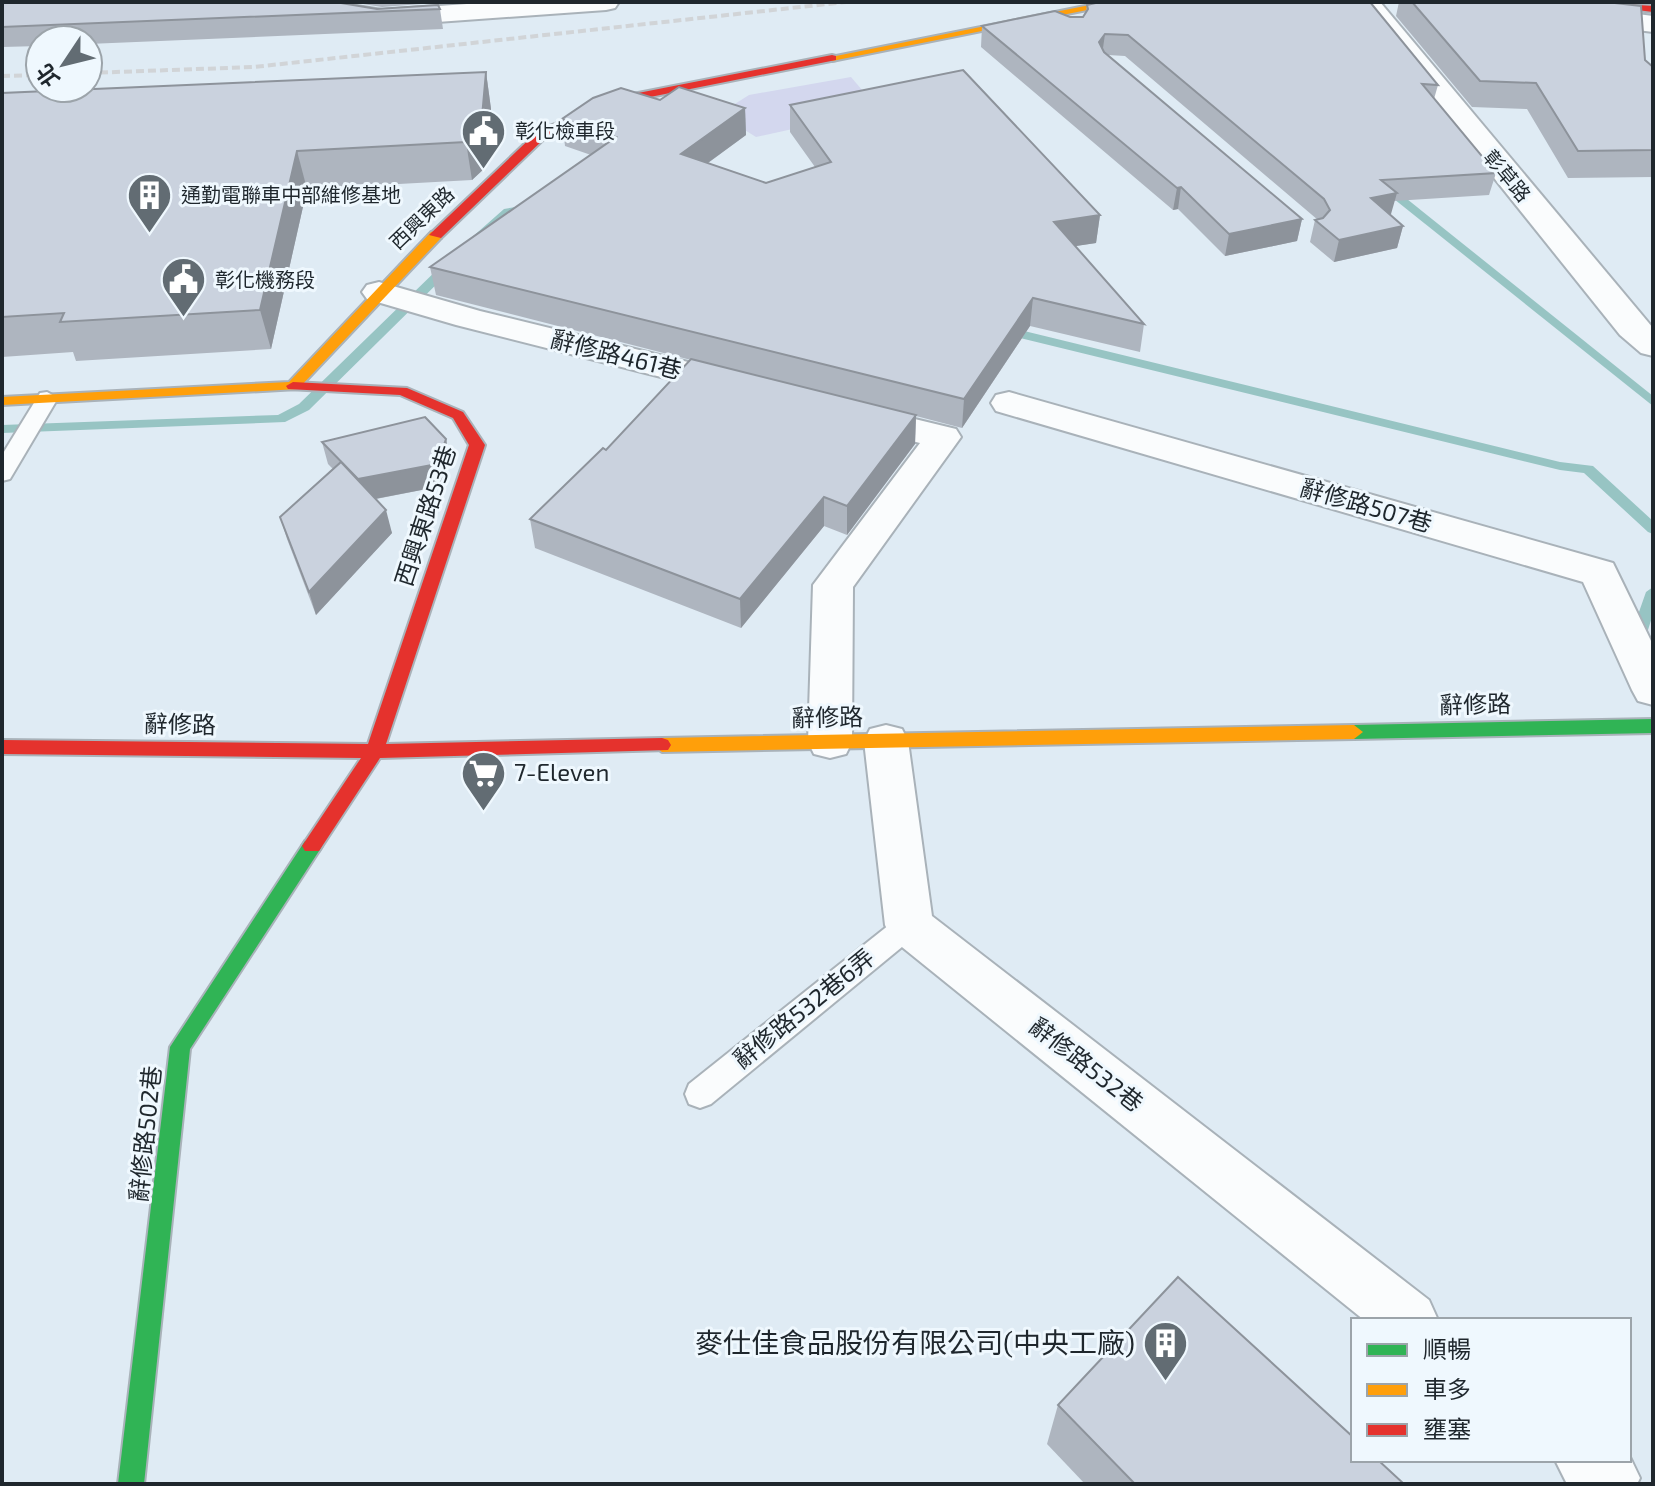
<svg xmlns="http://www.w3.org/2000/svg" width="1655" height="1486" font-family="'Exo 2','Noto Sans TC',sans-serif">
<style>
.green{fill:#d3d7ee}
.lines{fill:none;stroke-linecap:round;stroke-linejoin:round}
.stream{fill:#97c4c3;fill-rule:evenodd}
.lane-casing{stroke:#a9b2b9;stroke-width:4}
.street-casing{stroke:#a9b2b9;stroke-width:4}
.fast-casing{stroke:#a9b2b9;stroke-width:4}
.slow-casing{stroke:#a9b2b9;stroke-width:4}
.jam-casing{stroke:#a9b2b9;stroke-width:4}
.lane{fill:#fafcfd;fill-rule:evenodd}
.street{fill:#fafcfd;fill-rule:evenodd}
.fast{fill:#30b455;fill-rule:evenodd}
.slow{fill:#ff9f0a;fill-rule:evenodd}
.jam{fill:#e5322d;fill-rule:evenodd}
.rail{stroke:#d1d4d7;stroke-width:4;stroke-dasharray:8 4;stroke-linecap:butt}
.wall{fill:#aeb5bf}
.shaded-wall{fill:#8d939b}
.building{fill:#cad2de;stroke:#8d939b;stroke-width:2}
.labels{text-anchor:middle;stroke-width:6;stroke-linejoin:round;paint-order:stroke}
.far-poi-label{font-size:20px;fill:#1f272d;stroke:#eff8fe;text-anchor:start}
.far-street-label{font-size:20px;fill:#1f272d;stroke:#eff8fe}
.street-label{font-size:24px;fill:#1f272d;stroke:#eff8fe}
.poi-label{font-size:24px;fill:#1f272d;stroke:#eff8fe;text-anchor:start}
.near-poi-label{font-size:28px;fill:#1f272d;stroke:#eff8fe;text-anchor:end}
</style>
<rect width="100%" height="100%" fill="#dfebf4"/>
<path class="green" d="M851,77L879,110L756,137L719,114L749,95Z"/>
<g class="lines">
<g class="stream">
<path d="M1384,187H1392L1653,396V406L1384,191Z"/>
<path d="M533,204L539,207L537,209L512,214L480,241L470,239L504,209Z"/>
<path d="M448,262L452,263V269L309,410L285,422L2,433V425L278,415L299,404L444,263Z"/>
<path d="M1004,326L1560,462L1593,466L1653,521V534L1648,532L1584,473L1560,470L1000,333V327Z"/>
<path d="M1653,587V614L1643,646L1653,660V677L1648,676L1627,646L1646,592Z"/>
</g>
<defs>
<g id="lane">
<path d="M47,392L58,398L10,479L2,481V455L40,393Z"/>
<path d="M909,913L919,917L923,925L919,933L711,1104L700,1108L689,1104L685,1094L689,1084L899,917Z"/>
</g>
<g id="street">
<path d="M268,2H331L382,10L495,2H619L615,8L606,10L382,26L281,10L272,8Z"/>
<path d="M1353,2H1380L1653,328V356L1641,353L1620,335Z"/>
<path d="M1468,2H1543L1653,16V32L1481,10L1472,8Z"/>
<path d="M379,282L480,311L749,377L754,385L749,393L736,396L456,325L367,299L362,292L367,285Z"/>
<path d="M1009,392L1613,563L1653,645V705L1638,701L1632,690L1583,582L996,411L991,403L996,395Z"/>
<path d="M857,405L956,429L961,437L853,587L852,742L846,754L830,758L814,754L808,742L813,585L920,443L844,424L839,416L844,408Z"/>
<path d="M886,725L902,729L908,741L932,916L1429,1300L1438,1320H1364L892,939L885,925L864,741L870,729Z"/>
<path d="M1629,1455L1640,1478L1637,1484H1567L1555,1460H1629Z"/>
</g>
<g id="fast">
<path d="M1653,719V733L1354,739L1345,732L1354,725Z"/>
<path d="M312,839L319,841L322,846L319,851L190,1049L144,1484H118L170,1047L305,841Z"/>
</g>
<g id="slow">
<path d="M1105,2H1127L832,61L826,58Z"/>
<path d="M436,231L441,232V238L298,389L2,405V397L289,382L431,232Z"/>
<path d="M1354,725L1363,732L1354,739L662,752L653,745L662,738Z"/>
</g>
<g id="jam">
<path d="M1592,2L1653,6V12L1597,5Z"/>
<path d="M832,55L836,56V60L640,99L547,136L441,238L429,235L539,130L633,94Z"/>
<path d="M293,382L407,388L463,412L485,445L386,744L662,738L668,740L671,745L668,750L380,758L319,851H305L302,846L361,758L2,754V740L368,744L469,445L453,418L400,395L288,389L286,386Z"/>
</g>
</defs>
<use href="#lane" class="lane-casing"/>
<use href="#street" class="street-casing"/>
<use href="#fast" class="fast-casing"/>
<use href="#slow" class="slow-casing"/>
<use href="#jam" class="jam-casing"/>
<use href="#lane" class="lane"/>
<use href="#street" class="street"/>
<use href="#fast" class="fast"/>
<use href="#slow" class="slow"/>
<use href="#jam" class="jam"/>
<g class="rail">
<path d="M88,73L254,67L846,2"/>
<path d="M2,76L40,75"/>
</g>
</g>
<g class="wall">
<path d="M2,2L440,9L443,29L88,44V40H40V46L2,47Z"/>
<path d="M350,2H434V3L382,7Z"/>
<path d="M1399,2H1606L1645,60L1653,67V177L1568,178L1527,109L1472,107L1396,16Z"/>
<path d="M1087,5L1438,85L1434,99L1496,173L1489,195L1394,201L1390,215L1403,226L1397,248L1334,262L1310,242L1315,220H1318L1125,56L1108,55L1302,219L1297,241L1225,256L1178,209L1173,210L981,47L982,26L1083,17L1086,12Z"/>
<path d="M486,72L491,109L487,166L472,180L307,189L271,349L76,361L73,352L2,357V93Z"/>
<path d="M660,100L745,108L746,135L708,163L766,183L815,167L790,132V105L1100,215L1096,243L1075,246L1144,324L1140,352L1030,326L962,428L916,416L915,444L847,535L824,526L741,628L535,548L530,519L606,450L691,360L436,295L430,267L591,155L565,146L562,119Z"/>
<path d="M446,439L450,461L442,486L376,499L392,533L316,615L287,539L280,517L333,469L328,464L322,442Z"/>
<path d="M1058,1405L1404,1484H1085L1047,1444Z"/>
</g>
<g class="shaded-wall">
<path d="M1105,34L1102,55L1099,42Z"/>
<path d="M486,72L491,109L487,166L472,180L466,142Z"/>
<path d="M745,108L746,135L683,181L681,154Z"/>
<path d="M297,151L307,189L271,349L260,310Z"/>
<path d="M1181,187L1178,209L1173,210L1177,188Z"/>
<path d="M1397,193L1391,214L1365,220L1371,198Z"/>
<path d="M1100,215L1096,243L1050,250L1054,222Z"/>
<path d="M1302,219L1297,241L1225,256L1229,234Z"/>
<path d="M1403,226L1397,248L1334,262L1339,240Z"/>
<path d="M1033,298L1030,326L962,428L964,399Z"/>
<path d="M916,415L915,444L847,535V506Z"/>
<path d="M446,439L450,461L442,486L364,501L358,479Z"/>
<path d="M824,497V526L741,628L740,599Z"/>
<path d="M386,510L392,533L316,615L309,592Z"/>
</g>
<g class="building">
<path d="M2,2H335L377,9L438,5L440,9L2,27Z"/>
<path d="M1100,2H1370L1438,85L1422,84L1496,173L1381,180L1397,193L1371,198L1403,226L1339,240L1315,220L1323,218L1330,210L1324,199L1128,35L1105,34L1099,42L1104,52L1302,219L1229,234L1181,187L1177,188L982,26L1055,11L1070,17H1083L1088,9L1087,5Z"/>
<path d="M1412,2H1606L1641,6L1645,60L1653,67V150L1578,151L1536,83L1480,81Z"/>
<path d="M963,70L1100,215L1054,222L1144,324L1033,298L964,399L430,267L616,137L562,119L593,98L621,88L660,100L679,87L745,108L681,154L766,183L831,162L790,105Z"/>
<path d="M486,72L481,128L466,142L297,151L260,310L60,322L64,313L2,317V93Z"/>
<path d="M691,359L916,415L847,506L824,497L740,599L530,519L603,448L606,450Z"/>
<path d="M425,417L446,439L437,464L358,479L322,442Z"/>
<path d="M341,462L386,510L309,592L280,517Z"/>
<path d="M1178,1277L1353,1437V1460H1378L1404,1484H1135L1058,1405Z"/>
</g>
<defs>
<symbol id="civic-pin" viewBox="-11 -11 22 30"><path d="M0 17L-7.5 6A9.5 9.5 0 1 1 7.5 6Z" fill="#626c73" stroke="#eff8fe"/><path d="M-.6-6.5H3V-4.5H.6V-3L4-1V1h2V6H-6V1h2V-1L-.6-3ZM-1.2 2.5V6h2.4V2.5Z" fill="#fff"/></symbol>
<symbol id="building-pin" viewBox="-11 -11 22 30"><path d="M0 17L-7.5 6A9.5 9.5 0 1 1 7.5 6Z" fill="#626c73" stroke="#eff8fe"/><path d="M-4-6H4V6H1V3H-1V6H-4ZM-2.5-4.3h1.7v1.8h-1.7ZM.8-4.3h1.7v1.8H.8ZM-2.5-1h1.7V.8h-1.7ZM.8-1h1.7V.8H.8Z" fill="#fff"/></symbol>
<symbol id="supermarket-pin" viewBox="-11 -11 22 30"><path d="M0 17L-7.5 6A9.5 9.5 0 1 1 7.5 6Z" fill="#626c73" stroke="#eff8fe"/><path d="M-6-5.5h2.5l.6 2H6L4.5 2H-2.5L-4.4-4H-6ZM-1.5 3.2a1.3 1.3 0 1 0 .1 0ZM3 3.2a1.3 1.3 0 1 0 .1 0Z" fill="#fff"/></symbol>
</defs>
<g fill-rule="evenodd">
<use href="#civic-pin" x="458" y="106" width="51" height="69"/>
<use href="#building-pin" x="124" y="170" width="51" height="69"/>
<use href="#civic-pin" x="158" y="254" width="51" height="69"/>
<use href="#supermarket-pin" x="458" y="748" width="51" height="69"/>
<use href="#building-pin" x="1140" y="1318" width="51" height="69"/>
</g>
<g class="labels">
<g class="far-poi-label">
<text x="515" y="138">彰化檢車段</text>
<text x="181" y="202">通勤電聯車中部維修基地</text>
<text x="215" y="287">彰化機務段</text>
</g>
<g class="far-street-label">
<text transform="translate(1507 176) rotate(50)" y="7">彰草路</text>
<text transform="translate(422 218) rotate(-44)" y="7">西興東路</text>
</g>
<g class="street-label">
<text transform="translate(616 355) rotate(14)" y="8">辭修路461巷</text>
<text transform="translate(1366 506) rotate(16)" y="8">辭修路507巷</text>
<text transform="translate(426 516) rotate(-72)" y="8">西興東路53巷</text>
<text transform="translate(1475 705) rotate(-1)" y="8">辭修路</text>
<text transform="translate(827 718) rotate(-1)" y="8">辭修路</text>
<text transform="translate(180 725) rotate(1)" y="8">辭修路</text>
<text transform="translate(804 1009) rotate(-39)" y="8">辭修路532巷6弄</text>
<text transform="translate(1086 1065) rotate(38)" y="8">辭修路532巷</text>
<text transform="translate(146 1134) rotate(-84)" y="8">辭修路502巷</text>
</g>
<g class="poi-label">
<text x="514" y="781">7-Eleven</text>
</g>
<g class="near-poi-label">
<text x="1135" y="1353">麥仕佳食品股份有限公司(中央工廠)</text>
</g>
</g>
<rect width="1655" height="1486" fill="none" stroke="#1f272d" stroke-width="8"/>
<rect x="1351" y="1318" width="280" height="144" fill="#eff8fe" stroke="#9ca4aa" stroke-width="2"/>
<rect x="1367" y="1344" width="40" height="12" fill="#30b455" stroke="#9ca4aa" stroke-width="2"/>
<text x="1423" y="1358" font-size="24" fill="#1f272d">順暢</text>
<rect x="1367" y="1384" width="40" height="12" fill="#ff9f0a" stroke="#9ca4aa" stroke-width="2"/>
<text x="1423" y="1398" font-size="24" fill="#1f272d">車多</text>
<rect x="1367" y="1424" width="40" height="12" fill="#e5322d" stroke="#9ca4aa" stroke-width="2"/>
<text x="1423" y="1438" font-size="24" fill="#1f272d">壅塞</text>
<g transform="translate(64 64) rotate(235)"><circle r="38" fill="#eff8fe" stroke="#9ca4aa" stroke-width="2"/>
<path d="M0-6L14 30L0 20L-14 30Z" fill="#626c73"/>
<text y="-12" font-size="22" font-weight="bold" text-anchor="middle" fill="#1f272d">北</text>
</g>
</svg>
